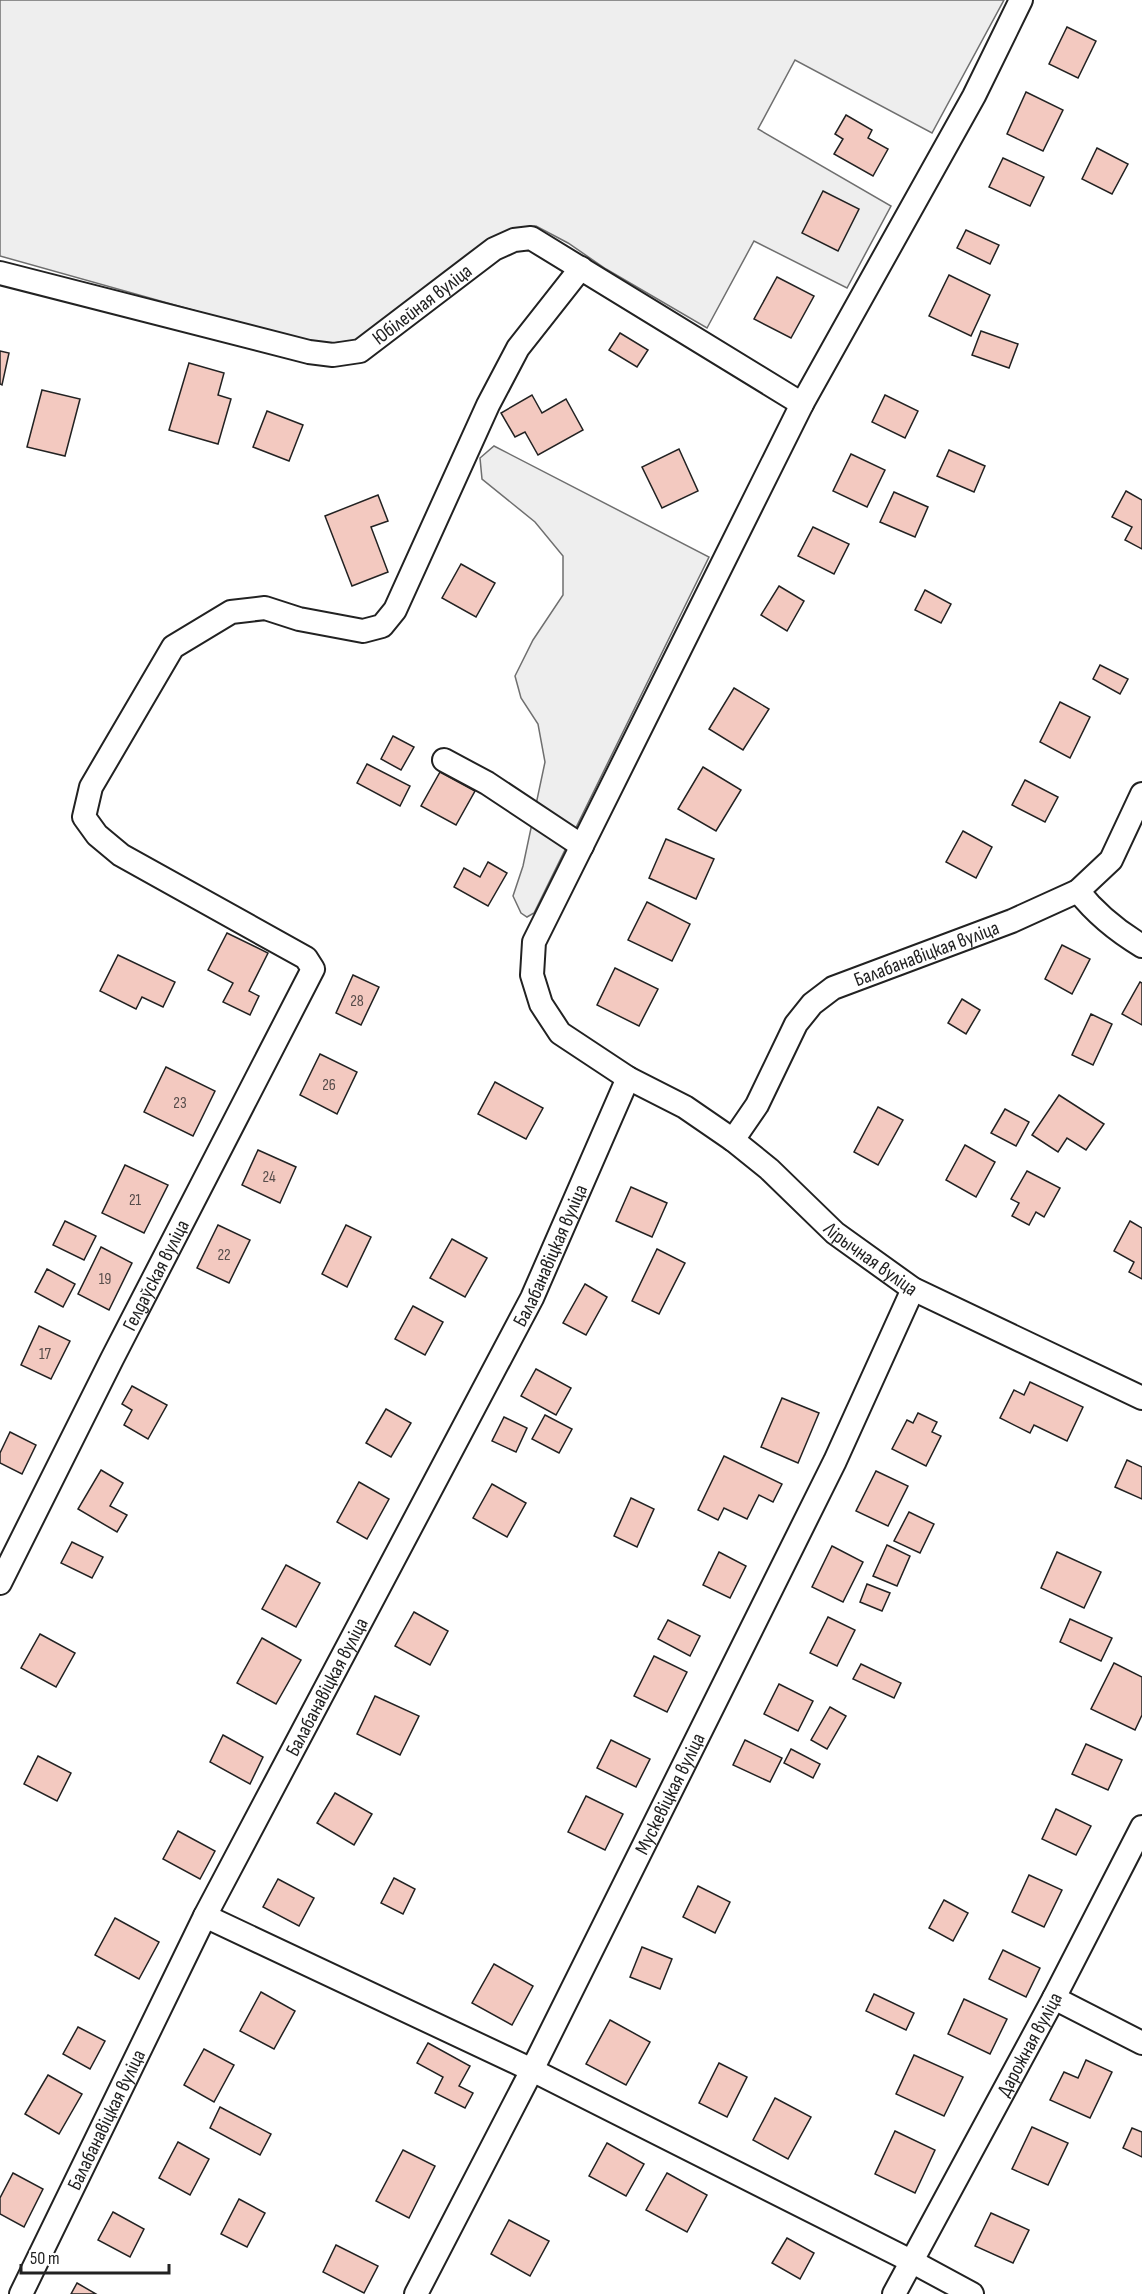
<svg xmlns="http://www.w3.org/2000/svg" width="1142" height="2294" font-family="'Sofia Sans Condensed',sans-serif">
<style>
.green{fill:#eee;stroke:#6f6f6f;stroke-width:1.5}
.building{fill:#f3c9c0;stroke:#222;stroke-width:1.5}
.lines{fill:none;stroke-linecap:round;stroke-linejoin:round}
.minor-casing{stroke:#222;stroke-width:26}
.minor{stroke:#fff;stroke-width:22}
.labels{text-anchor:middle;stroke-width:4.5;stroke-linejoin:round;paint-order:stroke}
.number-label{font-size:16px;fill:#564c4a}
.street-label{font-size:20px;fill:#222;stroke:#fff}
</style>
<rect width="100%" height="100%" fill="#fff"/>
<g class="green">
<path d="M0,0H1004L932,133L795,60L758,129L891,206L847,288L754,241L707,328L606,269L568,243L536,226L508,231L359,340L333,343L303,341L0,256Z"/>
<path d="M494,446L709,557L534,913L527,917L521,913L513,896L523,866L545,762L538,724L521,698L515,676L533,640L563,595V556L535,522L482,479L480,458Z"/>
</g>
<g class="building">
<path d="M1067,27L1096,41L1078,78L1049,64Z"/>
<path d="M1026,92L1063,110L1043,151L1007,134Z"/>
<path d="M846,115L872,130L868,138L888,149L873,176L834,154L843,139L835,134Z"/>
<path d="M1097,148L1128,164L1112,194L1082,179Z"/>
<path d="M1003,158L1044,177L1030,206L989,187Z"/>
<path d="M823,191L859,209L838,251L802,233Z"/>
<path d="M966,230L999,245L990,264L957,248Z"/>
<path d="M949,275L990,295L971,336L929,316Z"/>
<path d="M777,277L814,296L791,338L754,319Z"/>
<path d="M981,331L1018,344L1009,368L972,355Z"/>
<path d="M620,333L648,350L637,367L609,350Z"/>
<path d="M0,351L9,353L2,385L0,384Z"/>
<path d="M189,363L224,373L218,395L231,399L218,444L169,430Z"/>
<path d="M42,390L80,399L65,456L27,447Z"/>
<path d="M532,395L542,413L566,399L583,430L538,455L525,432L515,437L501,413Z"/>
<path d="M885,395L918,411L905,438L872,422Z"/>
<path d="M267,411L303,425L289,461L253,447Z"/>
<path d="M679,449L698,491L662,508L642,467Z"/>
<path d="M949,450L985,466L974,492L937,476Z"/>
<path d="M851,454L885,470L867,507L833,491Z"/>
<path d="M1126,491L1142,500V549L1125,540L1132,527L1112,517Z"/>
<path d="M894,492L928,507L915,537L880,522Z"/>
<path d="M378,495L388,521L371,527L388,572L352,586L325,516Z"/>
<path d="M813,527L849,544L834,574L798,556Z"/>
<path d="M461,564L495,583L476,617L442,598Z"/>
<path d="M779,586L804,601L787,631L761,615Z"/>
<path d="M925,590L951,604L941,623L915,610Z"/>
<path d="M1100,665L1128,679L1120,694L1093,679Z"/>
<path d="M734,688L769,709L743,750L709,729Z"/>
<path d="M1060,702L1090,717L1070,758L1040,742Z"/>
<path d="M393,736L414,747L401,770L381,759Z"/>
<path d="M367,764L410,786L400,806L357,783Z"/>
<path d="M703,767L741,790L716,831L678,809Z"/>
<path d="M440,772L475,791L456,825L421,806Z"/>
<path d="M1025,780L1058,797L1045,822L1012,805Z"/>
<path d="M963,831L992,847L976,878L946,862Z"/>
<path d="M666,839L714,859L696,899L649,878Z"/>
<path d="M488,862L507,873L488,906L454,887L464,868L480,877Z"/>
<path d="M647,902L690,924L672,961L628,940Z"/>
<path d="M227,933L268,953L249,991L259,996L250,1015L223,1002L233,983L208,970Z"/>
<path d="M1062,945L1090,959L1072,994L1045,979Z"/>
<path d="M118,955L175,982L163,1007L142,997L136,1009L100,991Z"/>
<path d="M615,968L658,989L639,1026L597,1005Z"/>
<path d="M353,975L379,987L361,1025L336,1013Z"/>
<path d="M1140,982L1142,983V1025L1122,1014Z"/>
<path d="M962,999L980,1010L966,1034L948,1023Z"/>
<path d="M1091,1014L1112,1024L1093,1065L1072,1055Z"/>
<path d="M320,1054L357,1072L337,1114L300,1095Z"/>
<path d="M166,1067L215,1091L193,1136L144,1112Z"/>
<path d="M495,1082L543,1108L526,1139L478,1114Z"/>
<path d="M1059,1095L1104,1124L1086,1150L1067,1138L1058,1152L1032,1135Z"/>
<path d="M878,1107L903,1120L878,1165L854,1152Z"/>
<path d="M1005,1109L1029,1122L1016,1146L991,1133Z"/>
<path d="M965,1145L995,1162L976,1197L946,1180Z"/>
<path d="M258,1150L296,1167L280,1203L242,1185Z"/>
<path d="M125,1165L168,1185L144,1233L102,1213Z"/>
<path d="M1027,1171L1060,1188L1044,1217L1036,1212L1029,1225L1012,1216L1019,1203L1011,1199Z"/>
<path d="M631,1187L667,1203L652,1237L616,1221Z"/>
<path d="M65,1221L96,1236L84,1260L53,1245Z"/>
<path d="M1130,1221L1142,1228V1279L1129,1272L1134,1262L1114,1251Z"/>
<path d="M218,1225L250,1240L229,1283L197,1268Z"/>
<path d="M346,1225L371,1237L347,1287L322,1274Z"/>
<path d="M452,1239L487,1258L465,1297L430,1278Z"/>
<path d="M101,1247L132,1263L109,1310L78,1294Z"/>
<path d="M657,1249L685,1263L659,1314L632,1301Z"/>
<path d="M47,1269L75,1284L63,1307L35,1292Z"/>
<path d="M585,1284L607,1297L586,1335L563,1323Z"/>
<path d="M413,1306L443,1322L425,1355L395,1339Z"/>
<path d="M39,1326L70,1341L51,1379L21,1365Z"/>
<path d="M536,1369L571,1388L556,1415L521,1396Z"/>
<path d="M1030,1382L1083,1407L1067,1441L1034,1425L1030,1433L1000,1418L1014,1390L1024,1395Z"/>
<path d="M132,1386L167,1405L148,1439L124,1425L132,1410L122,1404Z"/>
<path d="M782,1398L819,1413L798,1463L761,1447Z"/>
<path d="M386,1409L411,1423L391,1457L366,1443Z"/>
<path d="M918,1413L937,1422L932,1432L941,1436L926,1466L892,1449L907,1420L913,1423Z"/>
<path d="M545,1415L572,1429L559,1453L532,1439Z"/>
<path d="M504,1417L527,1428L516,1452L492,1441Z"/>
<path d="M10,1432L36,1445L22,1474L0,1463V1453Z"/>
<path d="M724,1456L782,1484L773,1502L759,1495L747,1519L724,1508L718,1520L698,1510Z"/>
<path d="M1127,1460L1142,1467V1499L1115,1487Z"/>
<path d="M101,1470L123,1483L110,1506L127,1515L117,1532L78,1509Z"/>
<path d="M876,1471L908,1486L888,1526L856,1511Z"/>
<path d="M359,1482L389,1499L367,1539L337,1522Z"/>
<path d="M492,1484L526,1503L507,1537L473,1518Z"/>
<path d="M631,1498L654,1509L637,1547L614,1536Z"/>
<path d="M909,1512L934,1524L920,1553L894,1541Z"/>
<path d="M72,1542L103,1557L92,1578L61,1563Z"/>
<path d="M887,1545L910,1556L897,1586L873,1576Z"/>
<path d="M832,1546L863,1562L843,1602L812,1587Z"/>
<path d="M719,1552L746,1566L730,1598L703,1585Z"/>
<path d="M1057,1552L1101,1572L1084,1608L1041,1588Z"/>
<path d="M286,1565L320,1583L296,1627L262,1609Z"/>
<path d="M867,1584L890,1593L882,1611L860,1602Z"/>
<path d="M414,1612L448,1631L430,1665L395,1646Z"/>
<path d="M828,1617L855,1630L837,1666L810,1653Z"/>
<path d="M1070,1619L1112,1638L1101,1661L1060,1642Z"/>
<path d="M668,1620L700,1636L690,1656L658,1639Z"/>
<path d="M40,1634L75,1653L56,1687L21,1668Z"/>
<path d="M262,1638L301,1660L276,1704L237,1683Z"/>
<path d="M654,1656L687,1672L667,1712L634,1696Z"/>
<path d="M1114,1663L1142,1677V1715L1135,1730L1091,1709Z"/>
<path d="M861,1664L901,1683L894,1698L853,1679Z"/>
<path d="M779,1684L813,1701L798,1731L764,1714Z"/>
<path d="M375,1696L419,1716L400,1755L357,1734Z"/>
<path d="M830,1707L846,1716L827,1749L811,1740Z"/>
<path d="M223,1735L263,1757L250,1784L210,1762Z"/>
<path d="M611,1740L650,1759L636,1787L597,1768Z"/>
<path d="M745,1740L782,1758L770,1782L733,1765Z"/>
<path d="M1086,1744L1122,1760L1108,1790L1072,1774Z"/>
<path d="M791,1749L820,1764L813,1778L784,1763Z"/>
<path d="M38,1756L71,1773L57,1801L24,1784Z"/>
<path d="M335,1793L372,1814L354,1845L317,1823Z"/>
<path d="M586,1796L623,1814L605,1850L568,1832Z"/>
<path d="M1056,1809L1091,1826L1076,1855L1042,1839Z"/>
<path d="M178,1831L215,1851L200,1879L163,1859Z"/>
<path d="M1029,1875L1062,1890L1044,1927L1012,1912Z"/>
<path d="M394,1878L415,1889L403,1914L381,1903Z"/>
<path d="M278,1879L314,1898L299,1926L263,1907Z"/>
<path d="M698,1886L730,1902L715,1933L683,1917Z"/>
<path d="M944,1900L968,1913L953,1941L929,1928Z"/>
<path d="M115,1918L159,1942L139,1979L95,1955Z"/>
<path d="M642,1947L672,1959L660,1989L630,1977Z"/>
<path d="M1003,1950L1040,1968L1026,1997L989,1979Z"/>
<path d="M494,1964L533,1986L512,2025L472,2003Z"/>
<path d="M261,1992L295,2011L274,2049L240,2031Z"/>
<path d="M874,1994L914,2013L906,2030L866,2011Z"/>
<path d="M964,1999L1007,2019L990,2054L948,2034Z"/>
<path d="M610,2020L650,2042L626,2085L586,2064Z"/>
<path d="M78,2027L105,2041L90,2069L63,2054Z"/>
<path d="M428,2043L470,2066L459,2086L473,2093L465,2108L435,2093L443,2077L417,2063Z"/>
<path d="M204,2049L234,2065L214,2102L184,2085Z"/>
<path d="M914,2055L963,2077L944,2116L896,2094Z"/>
<path d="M1086,2060L1112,2072L1090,2118L1050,2100L1064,2072L1078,2078Z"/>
<path d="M719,2063L747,2077L727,2117L699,2103Z"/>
<path d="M48,2075L82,2094L59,2134L25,2114Z"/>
<path d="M775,2098L811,2117L788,2159L753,2140Z"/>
<path d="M220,2107L271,2134L260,2155L210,2128Z"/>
<path d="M1032,2127L1068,2143L1048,2185L1012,2169Z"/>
<path d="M1132,2128L1142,2132V2157L1123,2148Z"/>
<path d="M895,2131L935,2150L915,2193L875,2174Z"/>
<path d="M178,2142L209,2159L190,2195L159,2178Z"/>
<path d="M607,2143L644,2164L626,2196L589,2176Z"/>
<path d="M403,2150L435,2166L409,2218L376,2201Z"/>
<path d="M13,2173L43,2189L24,2227L0,2214V2198Z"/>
<path d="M667,2173L707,2195L687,2232L646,2210Z"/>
<path d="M239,2199L265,2213L247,2247L221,2234Z"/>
<path d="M113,2212L144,2229L130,2257L98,2240Z"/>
<path d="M991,2213L1029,2230L1013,2263L975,2246Z"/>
<path d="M509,2220L549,2241L530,2276L491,2254Z"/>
<path d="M787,2238L814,2253L800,2279L772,2263Z"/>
<path d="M336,2245L378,2266L364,2293L323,2272Z"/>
<path d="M77,2283L96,2294H71Z"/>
</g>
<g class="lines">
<defs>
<g id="minor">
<path id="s1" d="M1021,0L974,96L802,404L534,942L532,975L541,1004L560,1033L628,1078L685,1107L733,1140L769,1169L835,1233L913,1289L1142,1398"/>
<path id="s2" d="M0,273L309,352L333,355L360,351L494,249L514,240L531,238L802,404"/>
<path d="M444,760L487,783L582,846"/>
<path d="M1078,891C1096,914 1117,931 1142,946"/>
<path id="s3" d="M733,1140L757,1105L796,1024L812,1004L833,988L1012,921L1078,891L1111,860L1142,794"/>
<path id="s4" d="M0,1583L112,1359L313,969L306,958L121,855L97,835L84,817L91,787L173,647L231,612L265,608L299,619L363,631L382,626L395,610L488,405L518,348L581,268"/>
<path d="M205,1916L532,2070L911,2261L972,2294"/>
<path d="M1054,1998L1142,2043"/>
<path id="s5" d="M21,2294L205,1916L532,1298L628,1078"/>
<path id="s6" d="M416,2294L532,2070L835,1461L913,1289"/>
<path id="s7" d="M894,2294L1054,1998L1142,1827"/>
</g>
</defs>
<use href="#minor" class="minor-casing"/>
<use href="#minor" class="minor"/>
</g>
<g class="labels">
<g class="number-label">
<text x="357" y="1006">28</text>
<text x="329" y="1090">26</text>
<text x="180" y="1108">23</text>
<text x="269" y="1182">24</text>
<text x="135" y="1205">21</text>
<text x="224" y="1260">22</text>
<text x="105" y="1284">19</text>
<text x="45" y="1359">17</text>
</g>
<g class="street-label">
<text dy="7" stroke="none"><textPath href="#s2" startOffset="448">Юбілейная вуліца</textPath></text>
<text dy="7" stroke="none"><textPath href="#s3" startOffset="284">Балабанавіцкая вуліца</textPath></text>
<text dy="7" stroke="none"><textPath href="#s5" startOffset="1166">Балабанавіцкая вуліца</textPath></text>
<text dy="7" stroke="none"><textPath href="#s1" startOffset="1545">Лірычная вуліца</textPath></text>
<text dy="7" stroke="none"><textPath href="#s4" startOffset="345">Гелдаўская вуліца</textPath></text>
<text dy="7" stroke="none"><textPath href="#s5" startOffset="680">Балабанавіцкая вуліца</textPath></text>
<text dy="7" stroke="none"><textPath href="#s6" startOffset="561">Мускевіцкая вуліца</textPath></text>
<text dy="7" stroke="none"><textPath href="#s7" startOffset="284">Дарожная вуліца</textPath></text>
<text dy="7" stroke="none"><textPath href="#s5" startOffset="194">Балабанавіцкая вуліца</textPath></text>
</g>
</g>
<path d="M21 2264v9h148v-9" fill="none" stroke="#222222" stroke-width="3"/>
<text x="30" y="2264" font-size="18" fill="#222222" stroke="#ffffff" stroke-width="4.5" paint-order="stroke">50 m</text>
</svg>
